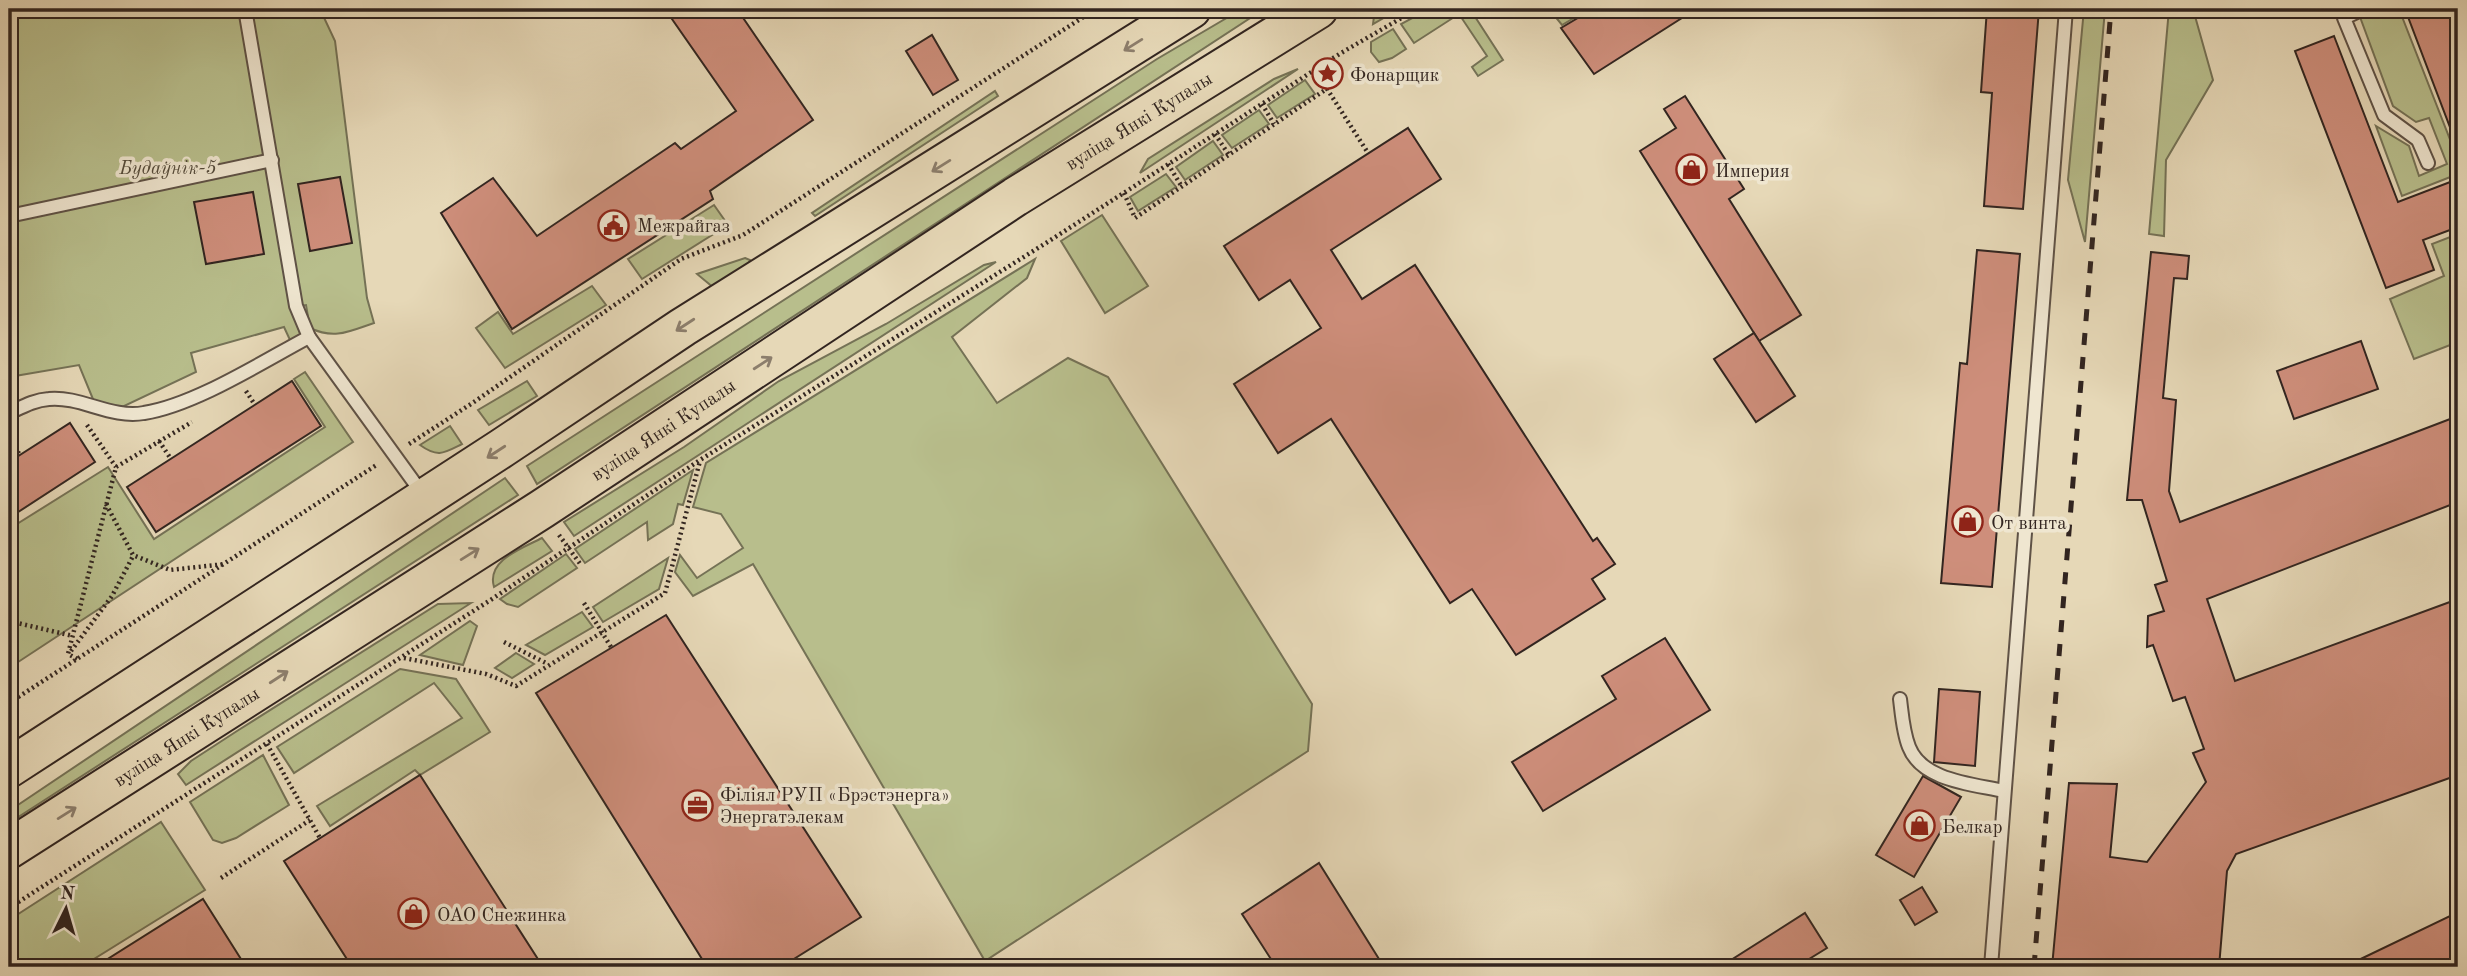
<svg xmlns="http://www.w3.org/2000/svg" width="2467" height="976" font-family="'Old Standard TT',serif">
<style>
.green{fill:#b8be8c;stroke:#757256;stroke-width:2}
.building{fill:#ce8e7b;stroke:#322520;stroke-width:2}
.lines{fill:none;stroke-linecap:round;stroke-linejoin:round}
.lane-casing{stroke:#5f5246;stroke-width:16}
.primary-casing{stroke:#322520;stroke-width:42}
.path{stroke:#322520;stroke-width:4.5;stroke-dasharray:2 3.5;stroke-linecap:butt}
.lane{stroke:#efe6d0;stroke-width:12}
.primary{stroke:#e6d8b7;stroke-width:38}
.rail{stroke:#322520;stroke-width:5;stroke-dasharray:12 12;stroke-linecap:butt}
.oneway{stroke:#8c7e6c}
.labels{text-anchor:middle;stroke-width:7;stroke-linejoin:round;paint-order:stroke}
.poi-label{font-size:19px;fill:#322520;stroke:#efe6d0;text-anchor:start}
.street-label{font-size:19px;fill:#322520;stroke:#efe6d0}
.park-label{font-size:19px;font-style:italic;fill:#544b3b;stroke:#efe6d0}
</style>
<rect width="100%" height="100%" fill="#e6d8b7"/>
<filter id="stains"><feTurbulence type="fractalNoise" baseFrequency=".00286" numOctaves="4"/><feColorMatrix values="0 0 0 0 .2 0 0 0 0 .09 0 0 0 0 .02 0 0 0 .5 -.17"/></filter>
<radialGradient id="worn" r=".72"><stop offset=".6" stop-color="#630" stop-opacity="0"/><stop offset="1" stop-color="#630" stop-opacity=".3"/></radialGradient>
<g class="green">
<path d="M9,9H320L335,41L367,298L374,323C350,331 335,340 310,328L306,305L291,307L301,336L290,340L284,327L191,353L196,372L120,408L95,404L79,365L9,377Z"/>
<path d="M1242,9H1264L537,484L527,466L1157,59Z"/>
<path d="M1375,9H1399L1373,24Z"/>
<path d="M1429,9H1470L1503,60L1478,76L1472,67L1487,56L1459,14L1414,43L1401,24Z"/>
<path d="M1549,9H1589L1562,25Z"/>
<path d="M2084,9H2105L2085,242L2068,180Z"/>
<path d="M2169,9H2193L2213,80L2166,160L2164,236L2149,234Z"/>
<path d="M2374,9H2399L2458,160V174L2402,196L2376,126L2409,146L2419,176L2447,164L2429,118L2416,122L2393,106L2360,17Z"/>
<path d="M1393,29L1406,49L1392,58L1379,62L1371,52V42Z"/>
<path d="M1298,69L1140,173L1148,159L1274,79Z"/>
<path d="M1305,80L1315,94L1277,118L1268,105Z"/>
<path d="M995,91L998,96L815,216L812,213Z"/>
<path d="M1259,110L1269,124L1232,148L1222,135Z"/>
<path d="M1213,141L1223,155L1185,180L1176,167Z"/>
<path d="M1166,174L1176,187L1138,211L1130,197Z"/>
<path d="M714,205L728,225L642,279L628,259Z"/>
<path d="M1102,215L1148,286L1105,313L1061,241Z"/>
<path d="M2458,234V342L2414,359L2390,299L2444,276L2432,244Z"/>
<path d="M745,258L750,260L748,266L714,288L697,274Z"/>
<path d="M1035,259L1027,278L952,337L997,403L1068,358L1108,377L1312,704L1308,751L985,961L753,564L693,596L675,572L680,555L697,578L743,548L721,514L693,507L706,463Z"/>
<path d="M996,262L574,536L564,522L684,447L779,381L886,324L984,265Z"/>
<path d="M592,286L606,305L505,368L476,328L498,312L513,334Z"/>
<path d="M305,372L353,442L9,668V529L108,467L154,539L325,427L294,379Z"/>
<path d="M527,381L537,396L489,425L478,410Z"/>
<path d="M450,426L462,444C444,453 438,458 420,445Z"/>
<path d="M693,470L683,505L678,504L673,524L648,540L647,522L585,563L575,549Z"/>
<path d="M505,478L518,495L9,823V811Z"/>
<path d="M542,538L552,551L494,587C486,560 523,548 542,538Z"/>
<path d="M566,554L577,568L518,607L507,604L500,599Z"/>
<path d="M668,558L659,589L603,622L593,607Z"/>
<path d="M471,603L186,785L178,774L191,761L237,731L438,604Z"/>
<path d="M582,612L593,627L545,655L526,645Z"/>
<path d="M470,621L477,626L463,665L420,655Z"/>
<path d="M516,653L534,664L512,678L495,668Z"/>
<path d="M400,669L456,679L490,732L420,775L415,770L330,826L317,806L462,718L434,683L294,773L277,747Z"/>
<path d="M263,755L289,805L236,838L222,843L213,840L190,802Z"/>
<path d="M161,822L205,890L81,967H9V920Z"/>
</g>
<g class="building">
<path d="M665,9H737L813,120L710,191L713,199L512,329L441,213L493,178L537,236L675,143L681,149L736,111Z"/>
<path d="M1593,9H1696L1594,74L1561,28Z"/>
<path d="M1987,9H2039L2023,209L1984,206L1992,93L1981,92Z"/>
<path d="M2405,9H2458V143H2456Z"/>
<path d="M932,35L958,80L933,95L906,51Z"/>
<path d="M2334,36L2398,202L2458,179V227L2423,240L2434,270L2386,288L2295,51Z"/>
<path d="M1685,96L1744,189L1729,199L1801,315L1759,341L1640,151L1676,128L1664,109Z"/>
<path d="M1408,128L1441,179L1331,250L1362,299L1415,265L1593,541L1597,538L1615,564L1592,579L1605,599L1516,655L1472,589L1450,603L1331,419L1278,453L1234,384L1321,328L1290,280L1259,300L1224,246Z"/>
<path d="M340,177L352,243L310,251L298,184Z"/>
<path d="M253,192L264,254L206,264L194,202Z"/>
<path d="M1977,250L2020,254L1992,587L1941,583L1960,363L1967,364Z"/>
<path d="M2151,252L2189,256L2187,279L2174,278L2163,398L2176,400L2169,491L2180,522L2458,416V502L2207,599L2235,681L2458,599V775L2236,854L2227,871L2219,967H2052L2069,783L2117,784L2110,857L2147,862L2206,782L2193,753L2204,749L2185,697L2173,701L2153,645L2147,647L2148,616L2164,611L2155,585L2167,581L2142,500H2127Z"/>
<path d="M1754,333L1795,396L1756,422L1714,359Z"/>
<path d="M2361,341L2378,389L2294,419L2277,371Z"/>
<path d="M292,381L321,426L156,532L127,487Z"/>
<path d="M70,423L95,462L9,518V462Z"/>
<path d="M666,615L861,917L781,967H707L536,693Z"/>
<path d="M1665,638L1710,710L1543,811L1512,762L1616,699L1602,676Z"/>
<path d="M1939,689L1980,692L1975,766L1934,762Z"/>
<path d="M420,775L543,967H352L284,861Z"/>
<path d="M1923,776L1961,797L1914,877L1876,855Z"/>
<path d="M1319,863L1384,967H1276L1242,914Z"/>
<path d="M1922,887L1937,912L1915,925L1900,900Z"/>
<path d="M203,899L246,967H95Z"/>
<path d="M1805,913L1827,948L1796,967H1720Z"/>
<path d="M2452,915L2458,928V967H2344Z"/>
</g>
<g class="lines">
<defs>
<g id="lane">
<path d="M245,9L296,306L309,337L424,496"/>
<path d="M2363,9L2344,18L2384,115L2418,140L2428,163"/>
<path d="M9,216L272,160"/>
<path d="M9,413C22,407 34,400 49,399C81,396 111,419 144,413C195,405 262,362 309,337"/>
<path d="M1900,699C1902,715 1903,732 1909,747C1922,781 1973,784 2004,791"/>
<path d="M1991,967L2066,9"/>
</g>
<g id="primary">
<path d="M9,768L502,448L683,327L1191,9"/>
<path id="s1" d="M9,849L542,509L1015,197L1318,9"/>
</g>
</defs>
<use href="#lane" class="lane-casing"/>
<use href="#primary" class="primary-casing"/>
<g class="path">
<path d="M1315,70L1368,153"/>
<path d="M1262,104L1274,124"/>
<path d="M1215,134L1229,155"/>
<path d="M1168,164L1182,187"/>
<path d="M1124,193L1135,218L1328,88"/>
<path d="M246,391L255,405"/>
<path d="M87,425L116,467"/>
<path d="M9,438L20,455"/>
<path d="M9,439L18,433"/>
<path d="M159,441L171,459"/>
<path d="M409,444L471,404L681,259L743,235L1096,9"/>
<path d="M106,504L133,555L170,570L225,564"/>
<path d="M559,535L581,565"/>
<path d="M584,603L611,647"/>
<path d="M9,621L73,636"/>
<path d="M504,642L548,664"/>
<path d="M71,651L112,596L133,556"/>
<path d="M404,658L486,674L516,686L665,593L700,461"/>
<path d="M77,659L68,654L116,467L192,422"/>
<path d="M9,703L378,464"/>
<path d="M267,744L320,838"/>
<path d="M221,878L310,820"/>
<path d="M9,908L489,601L700,460L1046,243L1341,53L1417,9"/>
</g>
<use href="#lane" class="lane"/>
<use href="#primary" class="primary"/>
<path class="rail" d="M2034,967L2111,9"/>
</g>
<defs><path id="oneway-shaft" d="M-6 0H5M1.5-3L5.5 0L1.5 3" fill="none" stroke-width="1.6" stroke-linecap="round" stroke-linejoin="round" transform="scale(1.75)"/></defs>
<g class="oneway">
<use href="#oneway-shaft" transform="translate(1133 45) rotate(148)"/>
<use href="#oneway-shaft" transform="translate(941 166) rotate(148)"/>
<use href="#oneway-shaft" transform="translate(685 325) rotate(147)"/>
<use href="#oneway-shaft" transform="translate(763 363) rotate(-33)"/>
<use href="#oneway-shaft" transform="translate(496 452) rotate(147)"/>
<use href="#oneway-shaft" transform="translate(470 554) rotate(-32)"/>
<use href="#oneway-shaft" transform="translate(279 677) rotate(-33)"/>
<use href="#oneway-shaft" transform="translate(67 813) rotate(-32)"/>
</g>
<defs>
<symbol id="sight-ring" viewBox="-11 -11 22 22"><circle r="9.5" fill="#efe6d0" stroke="#8f2418" stroke-width="1.5"/><path d="M0-6L1.8-2.2L6-1.7L2.9 1.2L3.7 5.4L0 3.3L-3.7 5.4L-2.9 1.2L-6-1.7L-1.8-2.2Z" fill="#8f2418"/></symbol>
<symbol id="shop-ring" viewBox="-11 -11 22 22"><circle r="9.5" fill="#efe6d0" stroke="#8f2418" stroke-width="1.5"/><path d="M-5-2.5h2.3a2.7 3.5 0 0 1 5.4 0H5L5.5 6h-11ZM-1.5-2.5h3a1.5 2.3 0 0 0-3 0Z" fill="#8f2418"/></symbol>
<symbol id="civic-ring" viewBox="-11 -11 22 22"><circle r="9.5" fill="#efe6d0" stroke="#8f2418" stroke-width="1.5"/><path d="M-.6-6.5H3V-4.5H.6V-3L4-1V1h2V6H-6V1h2V-1L-.6-3ZM-1.2 2.5V6h2.4V2.5Z" fill="#8f2418"/></symbol>
<symbol id="office-ring" viewBox="-11 -11 22 22"><circle r="9.5" fill="#efe6d0" stroke="#8f2418" stroke-width="1.5"/><path d="M-6-3h4V-5.5h4V-3h4V5H-6ZM-1-4.5V-3h2v-1.5ZM-6 0V1H6V0Z" fill="#8f2418"/></symbol>
</defs>
<g fill-rule="evenodd">
<use href="#sight-ring" x="1310" y="56" width="35" height="35"/>
<use href="#shop-ring" x="1674" y="152" width="35" height="35"/>
<use href="#civic-ring" x="596" y="208" width="35" height="35"/>
<use href="#shop-ring" x="1950" y="504" width="35" height="35"/>
<use href="#office-ring" x="680" y="788" width="35" height="35"/>
<use href="#shop-ring" x="1902" y="808" width="35" height="35"/>
<use href="#shop-ring" x="396" y="896" width="35" height="35"/>
</g>
<g class="labels">
<g class="poi-label">
<text x="1350" y="81">Фонарщик</text>
<text x="1715" y="177">Империя</text>
<text x="637" y="232">Межрайгаз</text>
<text x="1991" y="529">От винта</text>
<text x="720" y="801">Філіял РУП «Брэстэнерга»<tspan x="720" dy="22">Энергатэлекам</tspan></text>
<text x="1942" y="833">Белкар</text>
<text x="437" y="921">ОАО Снежинка</text>
</g>
<g class="street-label">
<text dy="7" stroke="none"><textPath href="#s1" startOffset="1344">вуліца Янкі Купалы</textPath></text>
<text dy="7" stroke="none"><textPath href="#s1" startOffset="777">вуліца Янкі Купалы</textPath></text>
<text dy="7" stroke="none"><textPath href="#s1" startOffset="210">вуліца Янкі Купалы</textPath></text>
</g>
<g class="park-label">
<text x="168" y="174">Будаўнік-5</text>
</g>
</g>
<rect width="2467" height="976" fill="none" stroke="#e6d8b7" stroke-width="35"/>
<rect x="10" y="10" width="2446" height="955" fill="none" stroke="#322520" stroke-width="3.5"/>
<rect x="18" y="18" width="2432" height="941" fill="none" stroke="#322520" stroke-width="2"/>
<g transform="translate(66 909) rotate(5)" stroke="#efe6d0" stroke-width="5" paint-order="stroke">
<path d="M0-5L12 26L0 18L-12 26Z" fill="#322520"/>
<text y="-10" font-size="19" font-weight="bold" text-anchor="middle" fill="#322520">N</text>
</g>
<rect width="100%" height="100%" filter="url(#stains)"/>
<rect width="100%" height="100%" fill="url(#worn)"/>
</svg>
